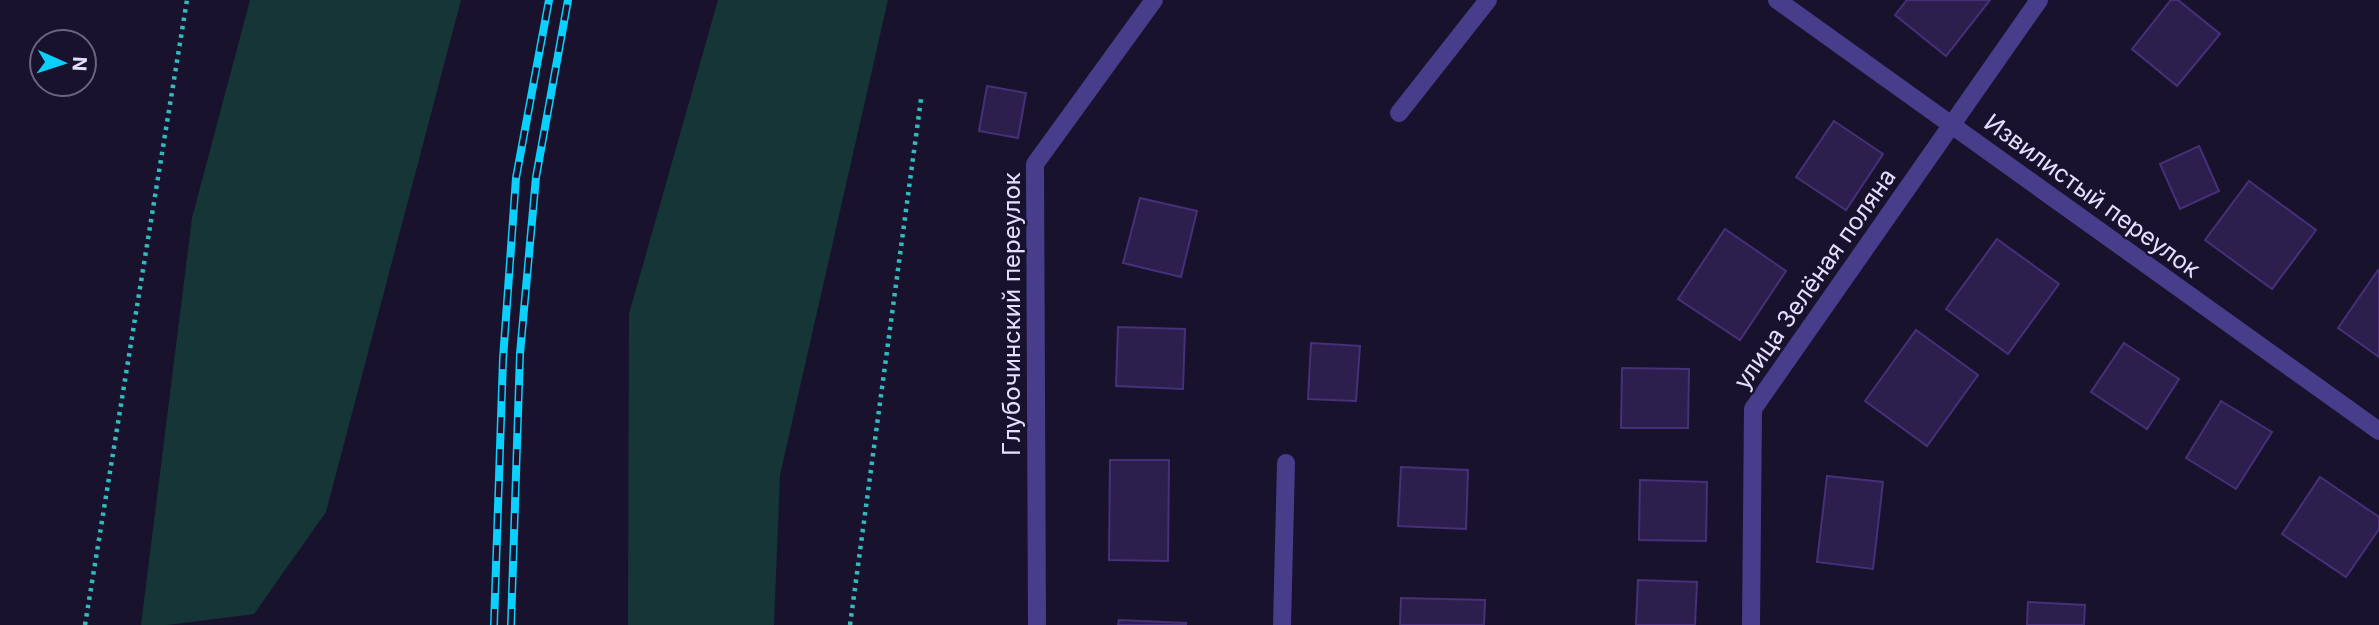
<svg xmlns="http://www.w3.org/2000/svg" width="2379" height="625" font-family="Inter,sans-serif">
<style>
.green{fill:#153537}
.building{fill:#2c1e4d;stroke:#453079;stroke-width:2}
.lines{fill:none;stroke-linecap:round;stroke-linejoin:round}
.path{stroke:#32bbbf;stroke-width:4.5;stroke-dasharray:3.5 5;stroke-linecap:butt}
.minor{stroke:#473d8b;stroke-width:18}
.rail-casing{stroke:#0bd0fd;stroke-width:8}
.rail{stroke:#19122d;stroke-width:5;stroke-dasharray:16;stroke-linecap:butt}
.labels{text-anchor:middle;stroke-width:5;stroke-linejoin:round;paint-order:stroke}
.street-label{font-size:24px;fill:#e4deff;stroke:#19122d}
</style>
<rect width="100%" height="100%" fill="#19122d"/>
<g class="green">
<path d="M250,0H461L326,512L254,614L167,625H141L192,218Z"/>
<path d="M718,0H888L780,475L774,625H628L629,314Z"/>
</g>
<g class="building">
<path d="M1907,0H1990L1946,56L1895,15Z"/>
<path d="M2171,0H2178L2220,34L2177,86L2132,49Z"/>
<path d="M987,86L1026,93L1018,138L979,131Z"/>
<path d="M1834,121L1883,154L1846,210L1796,177Z"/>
<path d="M2199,146L2219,191L2180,209L2160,164Z"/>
<path d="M2249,181L2316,230L2272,289L2205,240Z"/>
<path d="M1140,198L1197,211L1181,277L1123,263Z"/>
<path d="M1725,229L1786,271L1740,340L1678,299Z"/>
<path d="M1997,239L2059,284L2008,354L1946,309Z"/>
<path d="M2378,270L2379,271V357L2338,328Z"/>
<path d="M1118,327L1185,329L1183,389L1116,386Z"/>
<path d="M1916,330L1978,375L1927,446L1865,401Z"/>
<path d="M1311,343L1360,346L1356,401L1308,399Z"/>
<path d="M2124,343L2179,379L2147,429L2091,392Z"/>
<path d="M1622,368L1689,369L1688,428H1621Z"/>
<path d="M2221,401L2272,432L2236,489L2186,458Z"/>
<path d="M1110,460H1169L1168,561L1109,560Z"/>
<path d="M1401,467L1468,470L1466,529L1398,526Z"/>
<path d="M1827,476L1883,482L1873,569L1817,562Z"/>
<path d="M2320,477L2379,517V529L2346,577L2282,534Z"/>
<path d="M1640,480L1707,482L1706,541L1639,540Z"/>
<path d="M1638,580L1697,582L1695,625H1636Z"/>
<path d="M1401,598L1485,600L1484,625H1400Z"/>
<path d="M2028,602L2085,605L2084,625H2027Z"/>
<path d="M1119,620L1186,623V625H1118Z"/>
</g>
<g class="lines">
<g class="path">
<path d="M85,625L187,0"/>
<path d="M850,625L921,99"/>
</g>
<g class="minor">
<path d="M1777,0L2379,431"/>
<path d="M1399,113L1488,0"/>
<path d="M1037,625L1035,164L1154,0"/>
<path d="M1282,625L1286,463"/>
<path d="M1751,625L1753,409L2039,0"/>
</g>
<defs>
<g id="rail">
<path d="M494,625L503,359L516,178L549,0"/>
<path d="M511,625L520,354L536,177L568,0"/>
</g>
</defs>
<use href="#rail" class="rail-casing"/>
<use href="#rail" class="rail"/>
</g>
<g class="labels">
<g class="street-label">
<text transform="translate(2092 196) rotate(36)" y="8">Извилистый переулок</text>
<text transform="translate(1815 279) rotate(-55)" y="8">улица Зелёная поляна</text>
<text transform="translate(1012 314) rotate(-90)" y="8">Глубочинский переулок</text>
</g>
</g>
<g transform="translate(63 63) rotate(93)"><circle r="33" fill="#19122d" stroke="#6a6481" stroke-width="2"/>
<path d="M0-5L12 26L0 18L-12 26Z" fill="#0bd0fd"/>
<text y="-10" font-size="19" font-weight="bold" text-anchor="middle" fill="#e4deff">N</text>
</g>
</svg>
